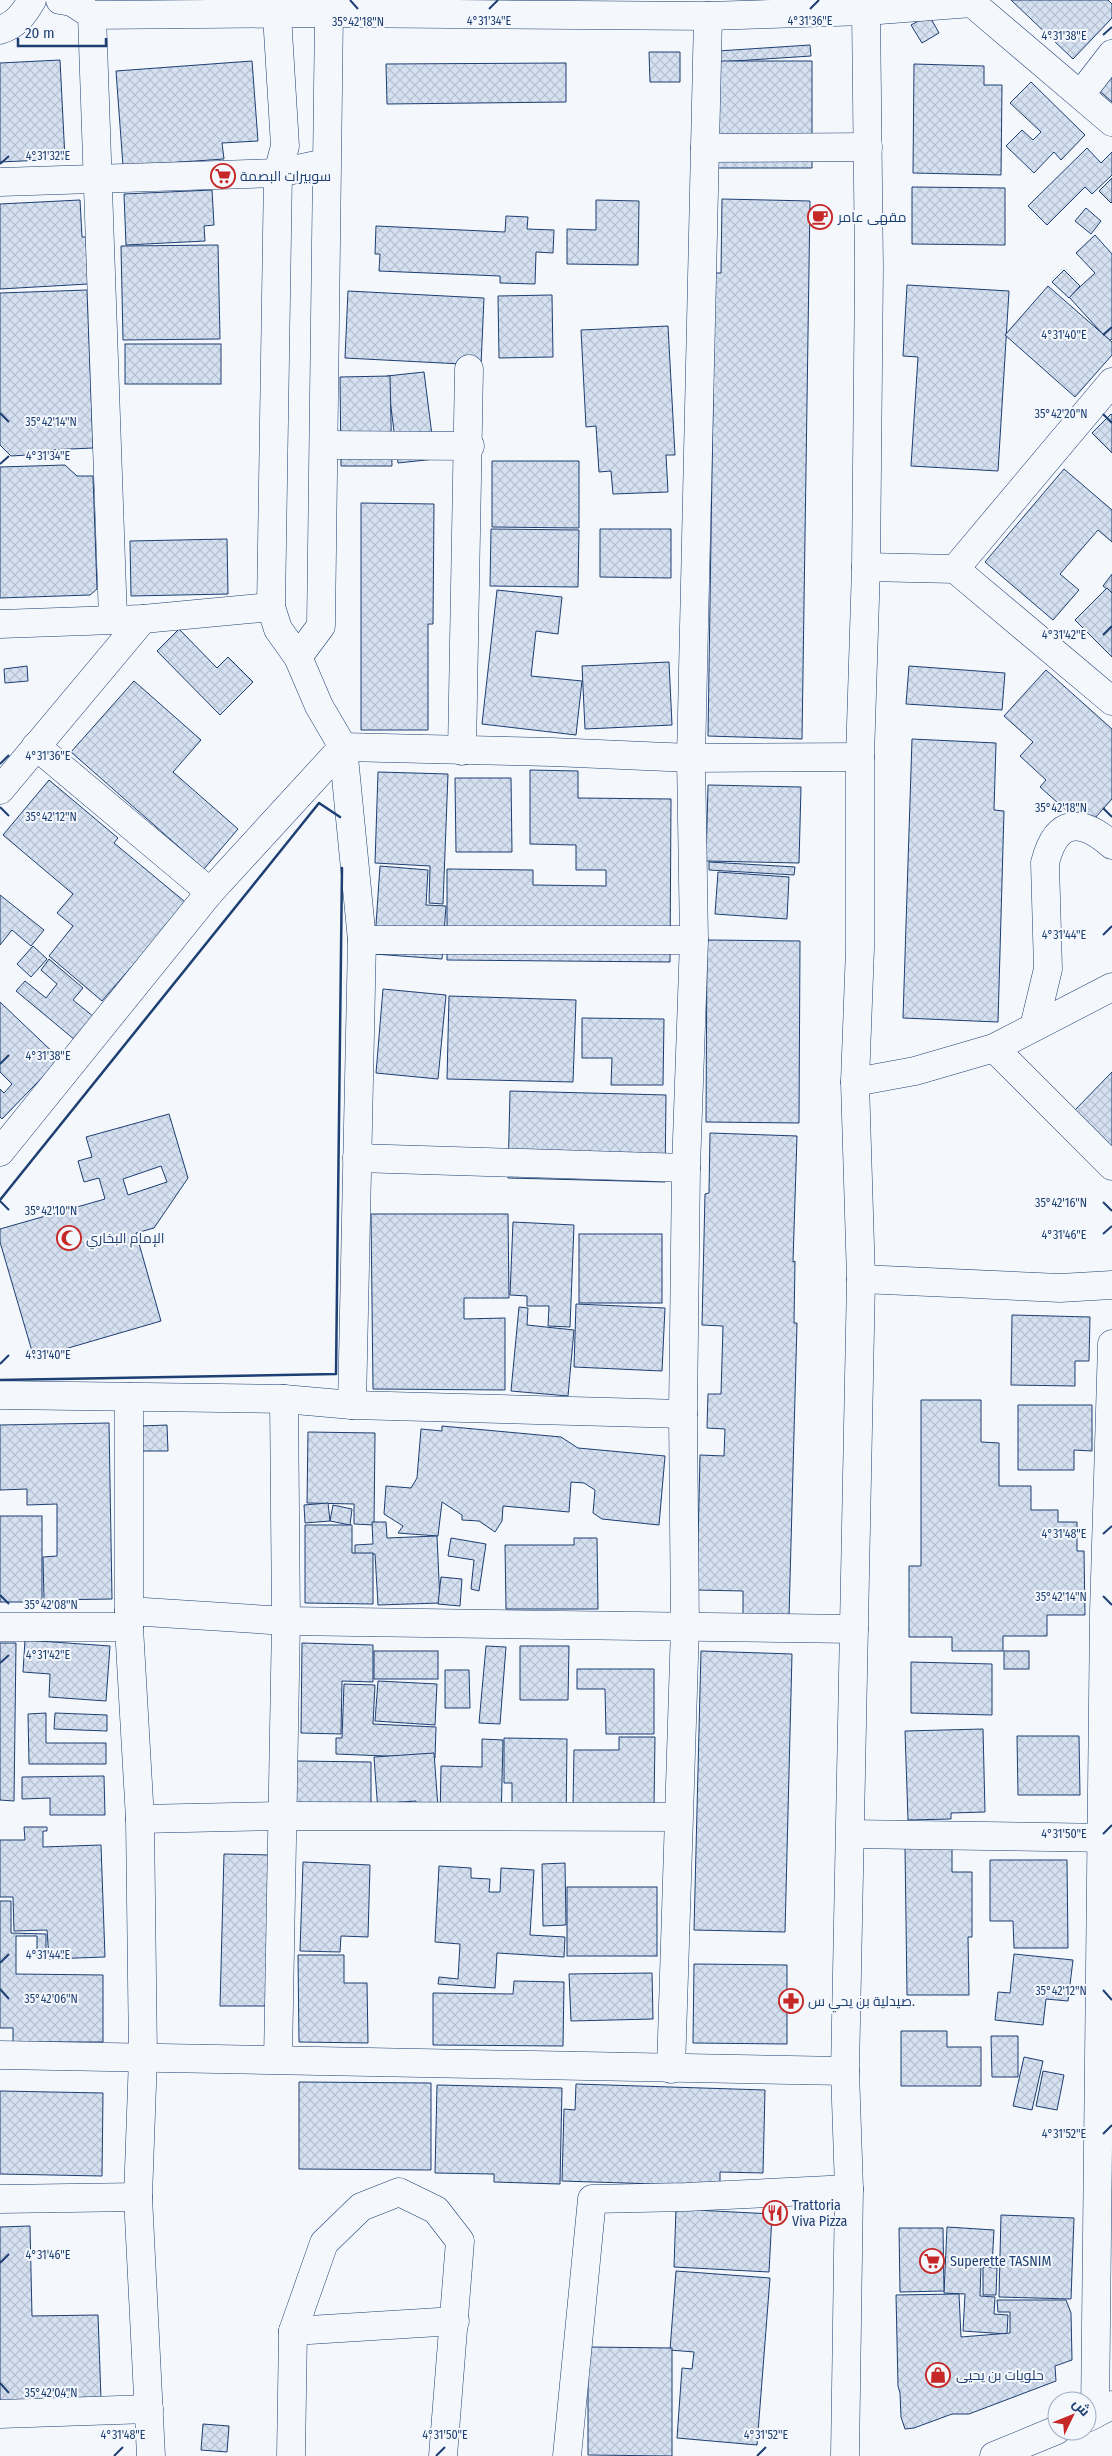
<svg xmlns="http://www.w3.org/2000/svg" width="1112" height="2456" font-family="'Fira Sans Condensed',Cairo,sans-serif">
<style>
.building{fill:url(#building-cross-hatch);stroke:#1d3f73;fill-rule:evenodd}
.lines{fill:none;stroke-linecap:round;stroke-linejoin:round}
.minor-casing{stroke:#1d3f73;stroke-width:29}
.major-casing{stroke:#1d3f73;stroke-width:29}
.minor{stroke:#f4f7fb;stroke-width:28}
.major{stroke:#f4f7fb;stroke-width:28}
.wall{stroke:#1d3f73;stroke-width:2.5}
.ticks{fill:none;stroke:#1d3f73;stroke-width:2}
.labels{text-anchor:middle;stroke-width:4;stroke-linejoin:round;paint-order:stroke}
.poi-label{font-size:14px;fill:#1d3f73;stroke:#f4f7fb;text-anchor:start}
.ticks-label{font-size:12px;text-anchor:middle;fill:#1d3f73;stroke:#f4f7fb;stroke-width:4;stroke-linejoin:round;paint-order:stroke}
</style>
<defs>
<pattern id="building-cross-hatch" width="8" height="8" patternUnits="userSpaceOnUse" patternTransform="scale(1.25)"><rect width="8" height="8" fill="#d5e0f0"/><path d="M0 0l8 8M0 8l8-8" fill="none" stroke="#b6c1d1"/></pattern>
</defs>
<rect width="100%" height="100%" fill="#f4f7fb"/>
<g class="building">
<path d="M1011,0H1108L1112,4V18L1073,59Z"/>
<path d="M929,15L939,33L922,43L911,25Z"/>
<path d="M810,45L811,56L719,62L718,51Z"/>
<path d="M649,52H680V82H650Z"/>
<path d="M60,60L65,159L0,162V63Z"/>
<path d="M252,61L258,141L222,143L224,159L123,166L116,71Z"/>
<path d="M717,61H812V168H718Z"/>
<path d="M566,63V102L387,104L386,64Z"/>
<path d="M914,64L984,66V85H1002L1001,175L913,173Z"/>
<path d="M1112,70V102L1096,88Z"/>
<path d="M1031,82L1085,135L1061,160L1054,152L1034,173L1006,146L1022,130L1033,140L1041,132L1010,103Z"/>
<path d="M1087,148L1101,163L1112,152V175L1092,194L1085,187L1047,225L1028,206Z"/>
<path d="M1112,178V202L1111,203L1099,191Z"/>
<path d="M912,187L1005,188V245L912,244Z"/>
<path d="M212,190L214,225L204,226L205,241L126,245L124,194Z"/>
<path d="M722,199L810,201L802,739L708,736L715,273H721Z"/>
<path d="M80,200L82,237H86L88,284L0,289V204Z"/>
<path d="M596,200L639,201L638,265L567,264V229L596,230Z"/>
<path d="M1086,208L1101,221L1091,234L1075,221Z"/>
<path d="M506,216L528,217L527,229L554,230L553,253L536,252L535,284L500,283V276L379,271L380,254H375L376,226L505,232Z"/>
<path d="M1095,235L1112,254V339L1109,341L1069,297L1095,273L1076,253Z"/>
<path d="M218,245L220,339L123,340L121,246Z"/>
<path d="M1064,270L1080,286L1069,298L1052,282Z"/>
<path d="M907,285L1009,291L998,471L911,466L918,357L903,356Z"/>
<path d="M1048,286L1112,342V355L1075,397L1005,335Z"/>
<path d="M87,290L93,448L48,450L43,454L11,456L0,445V293Z"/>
<path d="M348,291L484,298L481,365L345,358Z"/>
<path d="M552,295L553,357L499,358L498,296Z"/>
<path d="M668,326L675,455H666L668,492L613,494L611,471L599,472L596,426L586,427L581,330Z"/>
<rect x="125" y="344" width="96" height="40"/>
<path d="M424,372L435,459L398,463L387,376Z"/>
<path d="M390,376L392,466H341L340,377Z"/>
<path d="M1111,414L1112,415V453L1092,433Z"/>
<path d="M492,461H579V528L492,527Z"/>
<path d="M65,465L77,476H93L97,589L90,595L0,598V467Z"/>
<path d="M1064,469L1112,510V542L1098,530L1060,574L1079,590L1053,620L985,562Z"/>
<path d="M361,503L434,504L433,624H428V730H361Z"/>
<path d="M491,529L579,530L578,587L490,586Z"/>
<path d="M600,529H671V578L600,577Z"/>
<path d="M227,539L228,594L131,596L130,541Z"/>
<path d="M1112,574V593L1103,586Z"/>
<path d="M1107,588L1112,593V657L1075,620Z"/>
<path d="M497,590L562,597L558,634L536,631L531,676L582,681L576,735L482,724Z"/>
<path d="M179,629L217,668L228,657L253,682L220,715L157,651Z"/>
<path d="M669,662L672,725L585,729L582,666Z"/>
<path d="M27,666L28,681L5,683L4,669Z"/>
<path d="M909,666L1005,673L1002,710L906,704Z"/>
<path d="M1046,670L1112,729V799L1086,828L1040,787L1046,780L1020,756L1033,742L1004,716Z"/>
<path d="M134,681L201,740L173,772L238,829L204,869L71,752Z"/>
<path d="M912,739L996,743L994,810L1004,811L998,1022L903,1018Z"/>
<path d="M530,770L578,771V798L671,799L670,962L447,960V869L533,870V885L606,886V870H576V845L530,844Z"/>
<path d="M378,772L448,774L443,904L429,903L430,866L375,863Z"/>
<path d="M455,778H511L512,852H456Z"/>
<path d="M49,780L118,838L114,843L190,906L143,961L139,958L102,1001L49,956L73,926L57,913L73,894L3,835Z"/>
<path d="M708,785L801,787L799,863L706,861Z"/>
<path d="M709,862L795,867L794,875L709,870Z"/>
<path d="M380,866L428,870L426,905L446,906L442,959L374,954Z"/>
<path d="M718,872L789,877L787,919L715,914Z"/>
<path d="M0,895L44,930L31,946L12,930L0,945Z"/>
<path d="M707,940L800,941L799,1123L706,1122Z"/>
<path d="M33,946L47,959L31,977L17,964Z"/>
<path d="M49,959L83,988L73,1000L94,1017L75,1040L16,991L25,981L46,998L57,984L41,970Z"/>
<path d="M383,989L446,995L438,1079L376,1073Z"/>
<path d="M449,996L576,1000L573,1082L447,1079Z"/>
<path d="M0,1002L60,1059L2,1119L0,1117V1089L4,1093L12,1084L0,1072Z"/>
<path d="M582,1018L664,1019L663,1085H611L612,1058H582Z"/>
<path d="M1112,1072V1149L1073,1112Z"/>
<path d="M510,1091L666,1095L665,1182L508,1178Z"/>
<path d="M169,1114L188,1178L154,1228L136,1233L161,1321L34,1358L0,1242V1229L105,1199L99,1178L84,1182L78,1161L92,1157L86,1137ZM161,1166L167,1182L128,1195L123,1179Z"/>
<path d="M710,1133L797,1136L793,1262L795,1261L794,1323H797L789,1617L743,1615V1591L697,1590L700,1455L724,1456L725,1429L707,1428L708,1394H721L723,1326L702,1325L705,1194L709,1193Z"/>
<path d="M371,1214H508L509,1298H464V1319L505,1318V1390L373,1389Z"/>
<path d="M513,1222L574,1225L570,1327L548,1326L549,1306H527V1296L510,1295Z"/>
<rect x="579" y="1234" width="83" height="69"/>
<path d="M576,1304L665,1308L662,1371L574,1367Z"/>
<path d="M519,1307L528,1308L527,1325L574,1330L568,1396L511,1391Z"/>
<path d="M1012,1315L1090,1317L1089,1361H1075V1386L1011,1385Z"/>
<path d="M921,1400H981V1442L999,1443V1486H1031V1510H1058V1522H1077V1551H1084L1085,1615H1047V1636H1003V1651H952V1637H909V1566H921Z"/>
<path d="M1018,1405H1092V1451L1074,1450V1470H1018Z"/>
<path d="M109,1423L112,1599L44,1600L43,1557L57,1556V1504L27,1505V1489L0,1490V1425Z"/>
<path d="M167,1425L168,1451H141L140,1426Z"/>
<path d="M442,1426L561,1437L578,1448L665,1456L659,1525L602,1519L593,1513L595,1490L584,1483L571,1482L569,1512L503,1506L502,1521L495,1532L479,1521L462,1520V1515L442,1502L438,1536L398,1533L403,1526L384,1514L386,1486L411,1488L417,1478L421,1429L442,1431Z"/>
<path d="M308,1432L375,1433L374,1525L354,1524V1504L307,1503Z"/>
<path d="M328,1503L330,1521L305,1523L304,1505Z"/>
<path d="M333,1505L352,1509L350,1525L330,1521Z"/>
<rect x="0" y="1516" width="42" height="86"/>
<path d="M372,1522H386L387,1538L437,1536L440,1603L378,1605L375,1554H355V1545L373,1544Z"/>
<path d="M305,1525H352V1553H373V1604L305,1603Z"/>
<path d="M451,1538L486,1544L479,1591L471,1589L474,1560L448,1556Z"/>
<path d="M574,1538H597L598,1609H506L505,1545H574Z"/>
<path d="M441,1577L462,1579L460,1606L438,1604Z"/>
<path d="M25,1640L110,1646L106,1701L49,1697L50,1674L23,1672Z"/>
<path d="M0,1643H16L14,1801L0,1800Z"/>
<path d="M302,1643L373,1645V1682L342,1681L341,1734L301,1733Z"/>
<path d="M486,1646L506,1647L500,1724L479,1723Z"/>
<path d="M520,1646H569L568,1700H520Z"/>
<rect x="374" y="1651" width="64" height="28"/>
<path d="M701,1651L792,1654L785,1932L694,1930Z"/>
<rect x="1004" y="1651" width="25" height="18"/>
<path d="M911,1662L992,1664V1715L911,1713Z"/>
<path d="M577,1669H654V1734H606L605,1689H577Z"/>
<path d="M445,1670H469L470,1708H445Z"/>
<path d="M378,1681L437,1684L435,1725L375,1721Z"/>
<path d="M344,1684L375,1685L373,1724L436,1727L435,1758L336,1754V1738H342Z"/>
<path d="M46,1713V1743H106V1764H29L28,1714Z"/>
<path d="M55,1713L107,1715V1731L54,1729Z"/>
<path d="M983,1729L985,1812L951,1813V1819L908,1820L905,1731Z"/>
<path d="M1017,1736H1079L1080,1795H1018Z"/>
<path d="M619,1737H655L654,1807L573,1805L574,1750H619Z"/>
<path d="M504,1738L567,1739L566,1827L512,1826V1783H504Z"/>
<path d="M482,1739L503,1740L501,1822H440L441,1766L482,1767Z"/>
<path d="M434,1753L439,1821L418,1823L416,1801L388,1803L378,1812L374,1757Z"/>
<path d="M296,1761L371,1762V1824H296Z"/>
<path d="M104,1776L105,1815H50V1798L22,1799V1777Z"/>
<path d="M24,1827H47V1831H43V1847L101,1845L105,1957L49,1959L47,1930L14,1931L13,1897H0V1840H25Z"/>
<path d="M905,1847H952V1872H972V1937H968L969,1995H907Z"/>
<path d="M224,1854L270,1855L266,2006H220Z"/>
<path d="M990,1860H1067L1068,1948H1014L1013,1921H990Z"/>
<path d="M303,1862L370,1865L368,1937L341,1936L340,1952L300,1951Z"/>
<path d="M565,1863L566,1925L543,1926L542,1864Z"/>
<path d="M439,1866L471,1868V1878L490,1879L489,1892H500L501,1868L534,1870L530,1935L565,1937L564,1957L497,1953L495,1988L438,1984L439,1977L458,1979L460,1944L435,1942Z"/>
<rect x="567" y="1887" width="90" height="69"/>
<path d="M0,1901H11V1933L46,1934V1958H37V1936H16V1974L103,1975V2042H13V2028H0Z"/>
<path d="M1014,1954L1073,1960L1068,2001L1046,1999L1043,2025L995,2020L998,1992L1010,1993Z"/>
<path d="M298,1955H344V1983H367L368,2043L299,2042Z"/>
<path d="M694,1964L787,1965V2044L693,2043Z"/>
<path d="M652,1973L653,2019L571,2021L569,1974Z"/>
<path d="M514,1981L564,1982L563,2046L433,2045V1993L513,1994Z"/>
<path d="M901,2031H947V2047H981V2086H901Z"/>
<path d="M991,2036H1018V2077H992Z"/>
<path d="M1024,2057L1043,2061L1032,2110L1013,2106Z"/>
<path d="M1043,2071L1064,2075L1057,2110L1036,2106Z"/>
<path d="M299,2082L431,2083V2170L299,2169Z"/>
<path d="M576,2084L765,2090L763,2173L720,2172V2186L562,2181L564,2109L575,2110Z"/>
<path d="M437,2085L562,2088L560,2184L494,2182V2174L435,2173Z"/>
<path d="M0,2091L103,2093L102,2176L0,2174Z"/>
<path d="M676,2209L772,2214L769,2272L674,2267Z"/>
<path d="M1001,2215L1074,2218L1071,2299L999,2297Z"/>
<path d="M30,2226L32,2316L98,2315L101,2399L0,2401V2227Z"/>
<path d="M947,2227L994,2230L992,2266L981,2265L980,2296L995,2297L994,2314L1008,2315L1007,2334L963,2331L965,2294L944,2293Z"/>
<path d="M899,2228H943L944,2291L900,2292Z"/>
<path d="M983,2267L997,2268L996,2295H983Z"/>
<path d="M676,2271L770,2278L757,2445L677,2438L682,2368L692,2369L694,2352L670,2350Z"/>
<path d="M959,2294L961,2337L1010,2333V2312H998L997,2300H1066L1071,2313L1072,2360L1055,2366L1056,2381L969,2414H952L914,2428L905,2429L901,2417L900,2393L898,2386L896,2295Z"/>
<path d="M588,2347L672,2348V2456L588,2455Z"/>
<path d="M203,2424L229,2426L227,2452L201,2450Z"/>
</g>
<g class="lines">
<defs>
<g id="minor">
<path d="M283,0L277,15L285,146L278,173L271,607L278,629L298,657L319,706L343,747L362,940L352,1405"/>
<path d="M866,11L972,3L1112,122"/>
<path d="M92,15L113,619"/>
<path d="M0,30C16,25 24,14 32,0"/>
<path d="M1081,94L1112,54"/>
<path d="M705,148L868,147"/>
<path d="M0,182L278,173L326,163"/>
<path d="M324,445L470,446"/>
<path d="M866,567L955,569L1112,382"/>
<path d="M955,569L1112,701"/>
<path d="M0,624L143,619L271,607"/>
<path d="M298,657L321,626L329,13L321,0"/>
<path d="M36,746L210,892"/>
<path d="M462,751L469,369"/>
<path d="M0,790L143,619"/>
<path d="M362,940H694"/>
<path d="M1034,1027L1048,969L1045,863C1056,819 1080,817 1112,845"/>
<path d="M994,1048L1112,1166"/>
<path d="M855,1082L915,1071L994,1048L1112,987"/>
<path d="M0,1152L210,892L343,747L552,752L691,758L860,757"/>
<path d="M357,1158L686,1168"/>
<path d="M861,1279L1060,1288L1112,1285"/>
<path d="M0,1395L284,1399L352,1405L683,1414"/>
<path d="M129,1397V1627L140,1819L143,2057L138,2197L151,2456"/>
<path d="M129,1611L286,1621L854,1629"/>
<path d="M0,1627H129"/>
<path d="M140,1819L282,1816L678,1817"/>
<path d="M851,1834L1112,1838"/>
<path d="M0,2055L845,2071"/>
<path d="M278,2059L286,1621L284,1399"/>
<path d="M671,2069L685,1627L683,1414L686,1168L694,940L691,758L708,16"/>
<path d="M0,2199L138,2197"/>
<path d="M293,2331L455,2321"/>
<path d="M0,2414L149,2409"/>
<path d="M1095,2414L1104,1612L1112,1344"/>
<path d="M291,2456L293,2331L324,2243L361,2207L399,2192L436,2210L460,2241L443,2456"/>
<path d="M567,2456L592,2199L686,2197L849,2189"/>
</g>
<g id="major">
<path d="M60,0L72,2L92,15L329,13L708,16L866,11L869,269L866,567L860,757V948L855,1082L861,1279L845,2071L849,2189L845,2456"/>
<path d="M1087,2418L1112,2405"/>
<path d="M994,2456L1057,2430"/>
</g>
</defs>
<use href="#minor" class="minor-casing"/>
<use href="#major" class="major-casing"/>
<use href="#minor" class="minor"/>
<use href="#major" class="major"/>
<g class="wall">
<path d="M0,1200L319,803L340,817"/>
<path d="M0,1380L336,1374L342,868"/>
</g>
</g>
<path class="ticks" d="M350,0L358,9M489,9L498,0M810,9L819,0M1103,35L1112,27M0,164L9,156M1103,335L1112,327M0,413L9,422M1103,414L1112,423M0,464L9,456M1103,635L1112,626M0,764L9,755M0,807L9,816M1103,808L1112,817M1103,935L1112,926M0,1064L9,1055M0,1201L9,1210M1103,1202L1112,1211M1103,1234L1112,1226M0,1364L9,1355M1103,1534L1112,1526M0,1595L9,1604M1103,1596L1112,1605M0,1663L9,1655M1103,1834L1112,1825M0,1963L9,1954M0,1989L9,1999M1103,1990L1112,2000M1103,2134L1112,2125M0,2263L9,2254M0,2383L9,2393M114,2456L123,2447M436,2456L445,2447M757,2456L766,2447"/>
<defs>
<symbol id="supermarket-ring" viewBox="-11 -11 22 22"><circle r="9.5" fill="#f4f7fb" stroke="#c62828" stroke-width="1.5"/><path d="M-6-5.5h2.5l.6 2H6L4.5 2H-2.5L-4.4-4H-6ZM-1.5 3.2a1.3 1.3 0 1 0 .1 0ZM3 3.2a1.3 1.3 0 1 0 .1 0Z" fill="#c62828"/></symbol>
<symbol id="cafe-ring" viewBox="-11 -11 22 22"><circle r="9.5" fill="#f4f7fb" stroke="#c62828" stroke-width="1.5"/><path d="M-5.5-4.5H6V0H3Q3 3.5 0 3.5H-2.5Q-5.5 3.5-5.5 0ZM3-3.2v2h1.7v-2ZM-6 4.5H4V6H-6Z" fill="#c62828"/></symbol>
<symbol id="mosque-ring" viewBox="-11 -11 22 22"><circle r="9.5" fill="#f4f7fb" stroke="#c62828" stroke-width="1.5"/><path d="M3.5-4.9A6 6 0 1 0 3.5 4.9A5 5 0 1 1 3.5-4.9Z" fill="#c62828"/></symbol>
<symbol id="pharmacy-ring" viewBox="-11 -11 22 22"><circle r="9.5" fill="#f4f7fb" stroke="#c62828" stroke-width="1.5"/><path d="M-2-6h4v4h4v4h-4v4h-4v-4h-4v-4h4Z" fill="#c62828"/></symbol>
<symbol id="restaurant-ring" viewBox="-11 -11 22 22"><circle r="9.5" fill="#f4f7fb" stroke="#c62828" stroke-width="1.5"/><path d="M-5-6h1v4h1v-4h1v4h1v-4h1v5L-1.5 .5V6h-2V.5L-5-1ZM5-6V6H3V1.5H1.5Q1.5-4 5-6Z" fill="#c62828"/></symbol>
<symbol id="shop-ring" viewBox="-11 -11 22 22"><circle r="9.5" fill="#f4f7fb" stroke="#c62828" stroke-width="1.5"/><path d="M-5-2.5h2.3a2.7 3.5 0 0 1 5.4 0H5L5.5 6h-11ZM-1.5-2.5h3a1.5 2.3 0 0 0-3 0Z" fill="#c62828"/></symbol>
</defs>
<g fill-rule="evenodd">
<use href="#supermarket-ring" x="209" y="162" width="28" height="28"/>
<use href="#cafe-ring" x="806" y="203" width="28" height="28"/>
<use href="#mosque-ring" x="55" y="1224" width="28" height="28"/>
<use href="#pharmacy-ring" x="777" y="1987" width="28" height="28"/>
<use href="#restaurant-ring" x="761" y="2199" width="28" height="28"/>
<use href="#supermarket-ring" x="918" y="2247" width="28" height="28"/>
<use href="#shop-ring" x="924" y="2361" width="28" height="28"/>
</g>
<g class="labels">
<g class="poi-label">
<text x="240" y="181">سوبيرات البصمة</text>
<text x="838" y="222">مقهى عامر</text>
<text x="86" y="1243">الإمام البخاري</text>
<text x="808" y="2006">صيدلية بن يحي س.</text>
<text x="792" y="2210">Trattoria<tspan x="792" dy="16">Viva Pizza</tspan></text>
<text x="950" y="2266">Superette TASNIM</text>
<text x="956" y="2380">حلويات بن يحيى</text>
</g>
</g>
<g class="ticks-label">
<text x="489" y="25">4°31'34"E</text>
<text x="810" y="25">4°31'36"E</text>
<text x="358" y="26">35°42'18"N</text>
<text x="1064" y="40">4°31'38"E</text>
<text x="48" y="160">4°31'32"E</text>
<text x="1064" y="339">4°31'40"E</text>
<text x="1061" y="418">35°42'20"N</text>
<text x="51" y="426">35°42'14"N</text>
<text x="48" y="460">4°31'34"E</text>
<text x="1064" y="639">4°31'42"E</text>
<text x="48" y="760">4°31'36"E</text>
<text x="1061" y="812">35°42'18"N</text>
<text x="51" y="821">35°42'12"N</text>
<text x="1064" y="939">4°31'44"E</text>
<text x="48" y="1060">4°31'38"E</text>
<text x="1061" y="1207">35°42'16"N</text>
<text x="51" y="1215">35°42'10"N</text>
<text x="1064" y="1239">4°31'46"E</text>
<text x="48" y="1359">4°31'40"E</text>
<text x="1064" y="1538">4°31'48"E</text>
<text x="1061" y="1601">35°42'14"N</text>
<text x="51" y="1609">35°42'08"N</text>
<text x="48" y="1659">4°31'42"E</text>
<text x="1064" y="1838">4°31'50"E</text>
<text x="48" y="1959">4°31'44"E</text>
<text x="1061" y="1995">35°42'12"N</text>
<text x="51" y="2003">35°42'06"N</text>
<text x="1064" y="2138">4°31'52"E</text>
<text x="48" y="2259">4°31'46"E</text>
<text x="51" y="2397">35°42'04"N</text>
<text x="123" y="2439">4°31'48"E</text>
<text x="445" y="2439">4°31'50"E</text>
<text x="766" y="2439">4°31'52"E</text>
</g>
<g transform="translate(1072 2416) rotate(47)"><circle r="24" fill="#f4f7fb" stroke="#9eadc5"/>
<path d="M0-4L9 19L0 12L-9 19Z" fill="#c62828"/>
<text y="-8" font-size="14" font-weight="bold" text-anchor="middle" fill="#1d3f73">ش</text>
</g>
<path d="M18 38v8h88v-8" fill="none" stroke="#1d3f73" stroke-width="2.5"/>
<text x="25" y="38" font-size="15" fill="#1d3f73" stroke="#f4f7fb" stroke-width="4" paint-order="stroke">20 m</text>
</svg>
